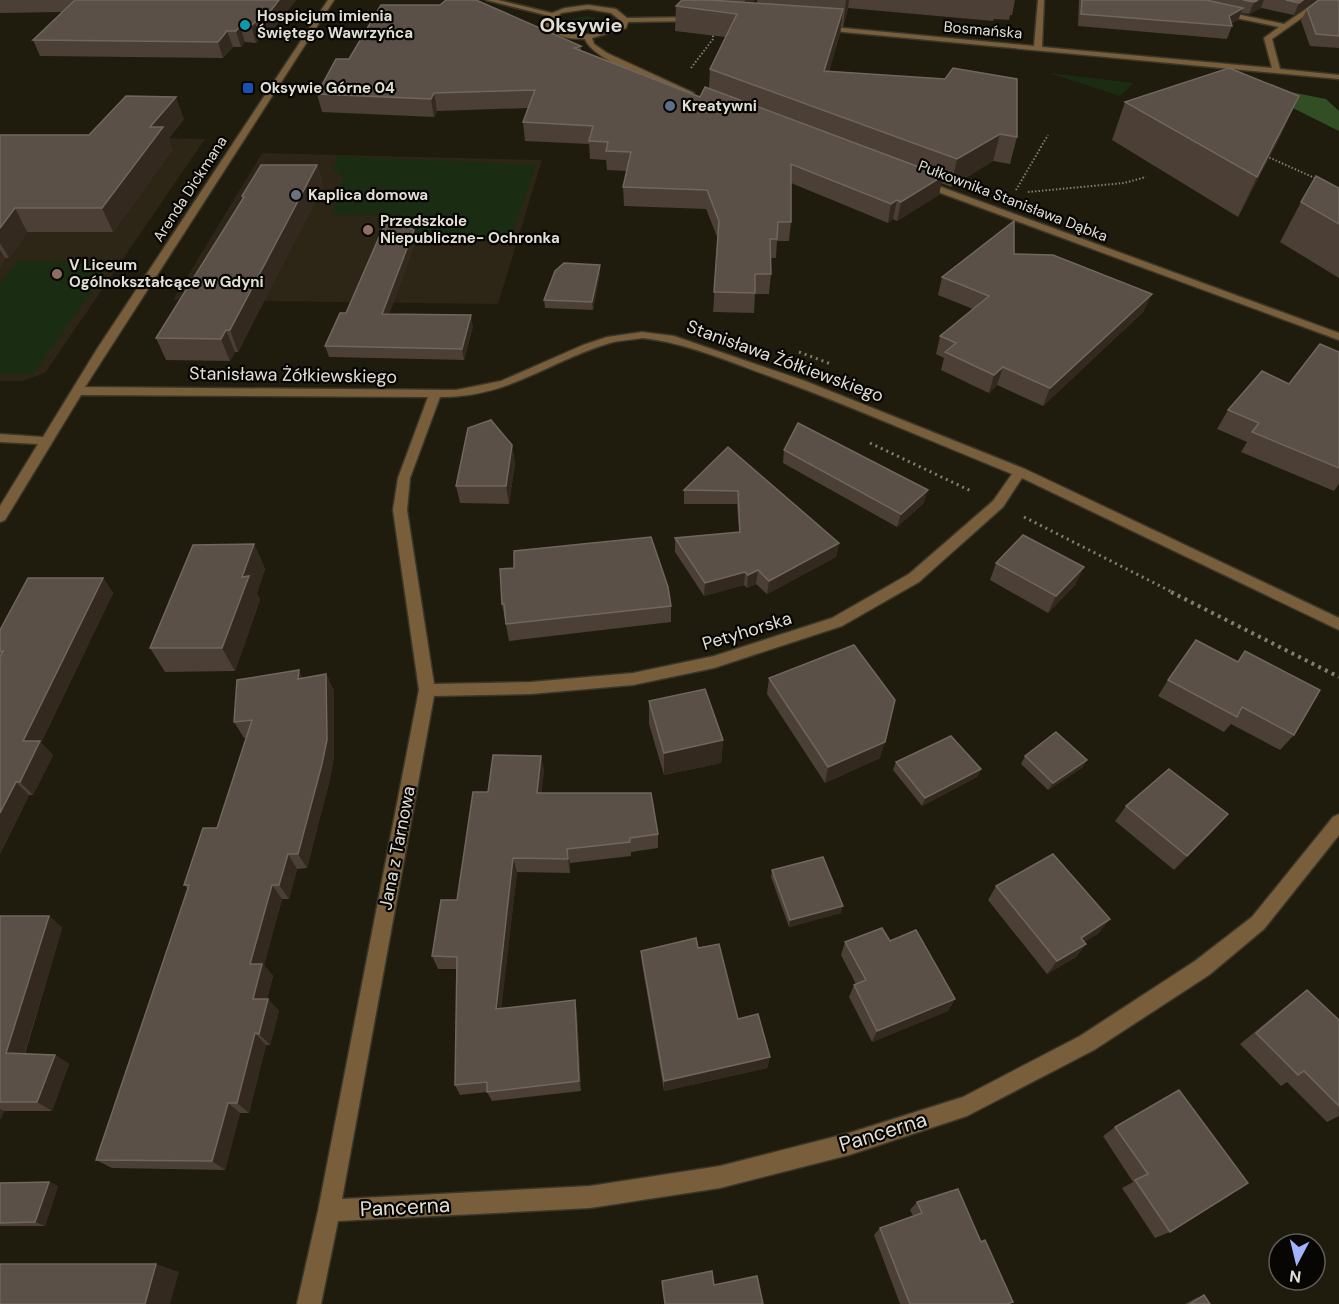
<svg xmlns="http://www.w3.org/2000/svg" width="1339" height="1304" font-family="'DM Sans',sans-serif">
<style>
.education{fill:#2d2515}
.green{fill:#1a2d12}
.forest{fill:#324e25}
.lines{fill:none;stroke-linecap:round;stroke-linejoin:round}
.minor-casing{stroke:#3a3629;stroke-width:3}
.path-far2{stroke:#817d72;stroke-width:2;stroke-dasharray:1.5 2;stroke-linecap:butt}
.path-far1{stroke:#817d72;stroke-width:3;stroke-dasharray:2 4;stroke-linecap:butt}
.path{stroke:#817d72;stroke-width:4;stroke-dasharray:3 4.5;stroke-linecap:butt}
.minor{fill:#785e3b;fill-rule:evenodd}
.wall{fill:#4b3f36}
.shaded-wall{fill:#33291e}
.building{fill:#5b5047;stroke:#70665e;stroke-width:1.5}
.culture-dot{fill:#0f9aa8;stroke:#070603;stroke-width:2}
.transit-dot{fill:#1a4fb4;stroke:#070603;stroke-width:2}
.service-dot{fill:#5c6f8a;stroke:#070603;stroke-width:2}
.worship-dot{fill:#6b7280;stroke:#070603;stroke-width:2}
.education-dot{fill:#8d6e63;stroke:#070603;stroke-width:2}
.labels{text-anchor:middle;stroke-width:4.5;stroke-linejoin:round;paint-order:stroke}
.far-poi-label{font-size:15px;font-weight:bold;fill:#e1ded6;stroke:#070603;text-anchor:start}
.far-street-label{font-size:15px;fill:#e1ded6;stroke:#070603}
.street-label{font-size:18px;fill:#e1ded6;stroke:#070603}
.far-district-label{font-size:20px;font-weight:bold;fill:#e1ded6;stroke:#070603}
.near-street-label{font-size:21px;fill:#e1ded6;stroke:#070603}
</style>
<rect width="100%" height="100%" fill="#1f1b0d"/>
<g class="education">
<path d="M89,136L205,139L45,373L22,381H0V137Z"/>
<path d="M262,153L542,160L498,304L173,300Z"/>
</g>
<g class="green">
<path d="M587,16L604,21V26C593,33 576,34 565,26L568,20Z"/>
<path d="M1049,73L1134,83L1120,96Z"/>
<path d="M338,156L536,165L509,242L395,239L397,215L331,214L344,178L332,168Z"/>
<path d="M19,261L113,262L33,374H0V283Z"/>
</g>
<path class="forest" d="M1240,82L1326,99L1339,111V131Z"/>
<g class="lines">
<defs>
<g id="minor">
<path d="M328,0H334L85,387L456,390L501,381L583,345L607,337L642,332L674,336L805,381L1025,469L1339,618V630L1022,478L1003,507L919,582L842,626L714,668L633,685L531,694L434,696L342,1199L590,1186L720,1166L849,1133L963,1097L1080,1036L1195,961L1252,917L1333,817L1339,814V835L1264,929L1209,975L1094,1050L967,1116L849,1155L720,1188L590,1208L338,1221L321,1304H297L318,1211L419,690L393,510L398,478L428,397L81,395L5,520L0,522V506L38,444L0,442V434L43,437L97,349ZM642,338C687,343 727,361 769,376C851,406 931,441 1012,474L993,501L909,574L832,618L714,656L633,673L531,682L434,684L407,510L410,478L440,397C508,398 549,361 610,343C620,340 632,340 642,338Z"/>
<path d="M486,0H498L552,13L565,8L588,5L616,9L627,18L697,17L694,21L628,22L626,28L592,38L594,44L607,53L694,93L687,95C664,85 593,61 585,39C569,39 555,37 544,24L549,16ZM588,9L611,13L621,21L620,25C600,35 569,41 552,24L561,13Z"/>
<path d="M1038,0H1044L1042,47L1272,68L1264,38L1279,27L1217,14V10L1284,24L1319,0H1327L1272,39L1280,69L1339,75V79L822,30L818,28L822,26L1034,46Z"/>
<path d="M919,181H925L1339,333V340L919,185Z"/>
</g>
</defs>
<use href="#minor" class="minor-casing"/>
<g class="path-far2">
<path d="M691,68L713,39V35"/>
<path d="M1266,156L1319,180"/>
<path d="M1016,190L1048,135"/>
<path d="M1028,192L1124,183L1146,177"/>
</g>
<g class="path-far1">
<path d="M799,352L831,364"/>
<path d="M870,443L971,491"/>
<path d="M1024,517L1174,593"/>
</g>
<path class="path" d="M1171,592L1339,677"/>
<use href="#minor" class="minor"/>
</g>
<g class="wall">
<path d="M0,0H296L266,38H260L256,43L245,42L241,47H233L223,58L40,56L33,40L62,12L0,13Z"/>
<path d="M682,0H755L753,3H757V0H1015L1012,15H1010L1009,20L994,19L993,21L848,8L843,27H841L840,34L829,71L1017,137L1010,164L993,161L951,187L941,183L939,195L897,221L893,219L888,223L791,183V222L789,241H777L776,258H770L771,274L769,294H755L754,313L713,312L718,239L706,209L624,206L623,187L627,171L607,170L606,160L590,159L589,144L525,141L523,122L528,108L437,111L434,117L322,112L317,94L349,59L581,46V50L700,97L709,88L710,69L725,37L675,31L676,6Z"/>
<path d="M1079,0H1315L1294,15L1261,8L1249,14L1241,13L1238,20L1231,24L1232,26L1227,39L1078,26Z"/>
<path d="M1339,0V48L1310,46L1301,21L1307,9Z"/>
<path d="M1299,96L1281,135L1238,217L1112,140L1125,102Z"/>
<path d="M184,119L168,139L172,150L113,232H27L9,258H5L0,267V135H89Z"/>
<path d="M317,165L323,186L238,352H235L230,361L166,360L156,338L242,199V196Z"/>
<path d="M1339,188V278L1280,242L1301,202Z"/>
<path d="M414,230L416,240L389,314L473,326L464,360L329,357L325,346L346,313Z"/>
<path d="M1014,254L1144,311L1043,406L997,385L989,393L974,386L941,370L944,358L936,354L940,336L973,309L938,295L942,277Z"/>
<path d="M600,265V273L593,310L545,308L544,300Z"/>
<path d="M1339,352V484L1334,491L1241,452L1247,442L1217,429L1228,410L1289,384Z"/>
<path d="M512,445L515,463L509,504L460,503L456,486Z"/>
<path d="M728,447L839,543L836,557L767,594L756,584L747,588L744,585L704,596L675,552V538L739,532L737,504H684V490Z"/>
<path d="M784,450L924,503L897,527L783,463Z"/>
<path d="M254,544L265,569L257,593L260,600L235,671L165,672L150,648Z"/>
<path d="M996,563L1076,584L1048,613L990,580Z"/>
<path d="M103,578L113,593L41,743L53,755L33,795H29L0,854V630Z"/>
<path d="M502,604L671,606V622L509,641Z"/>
<path d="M1245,651L1294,735L1280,750L1231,724L1224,732L1158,696L1168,680L1238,661Z"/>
<path d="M299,670L302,678L326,674L334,691V756L330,779L307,868L297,869L289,899H282L264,965L273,976L267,999H268L279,1011L270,1045H266L249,1113H240L225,1170L112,1168L96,1160L188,889L184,885L217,828L246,738H244L234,722Z"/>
<path d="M769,678L880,758L825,783L767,694Z"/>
<path d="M649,701L723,740L721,763L664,775L649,724Z"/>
<path d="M541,756L544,771L541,793L658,834V848L631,852V856L570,863V873L517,872L501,1008L577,1011L581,1091L492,1101L487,1092L460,1095L455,1085L457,969H438L432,956L457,900L488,792Z"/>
<path d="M1025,756L1087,760L1082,768L1048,790L1021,764Z"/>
<path d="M896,762L981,769L977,777L922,806L893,770Z"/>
<path d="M1126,806L1228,814L1215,829L1174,870L1115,821Z"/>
<path d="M772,870L841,913L789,927L771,877Z"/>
<path d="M996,886L1099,933L1084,942L1086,944L1076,957L1047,974L988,900Z"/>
<path d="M0,916H49L62,928L25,1054L55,1055L69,1064L52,1111H4L1,1119H0Z"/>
<path d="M890,941L955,999L948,1011L872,1042L849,997L854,985L856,984L841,955L845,942Z"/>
<path d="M698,948L738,1019L770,1057L767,1068L664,1091L642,964L641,951Z"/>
<path d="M1307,990L1339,1020V1116L1327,1122L1287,1082L1281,1086L1240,1044L1291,1002Z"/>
<path d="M1179,1090L1170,1232L1155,1238L1122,1188L1133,1182L1103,1136L1115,1127Z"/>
<path d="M49,1182L58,1186L45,1226H0V1183Z"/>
<path d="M917,1202L1007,1304H900L874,1235L880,1228L913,1216L910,1210Z"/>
<path d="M1204,1295L1210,1304H1185L1196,1298Z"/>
</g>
<g class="shaded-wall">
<path d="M279,0H296L266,38L262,22Z"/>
<path d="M745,0H755L744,18Z"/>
<path d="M846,0H849L848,8L843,27Z"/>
<path d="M1258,0H1264L1261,8L1249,14L1254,2Z"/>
<path d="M1303,0H1315L1294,15L1299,3Z"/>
<path d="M1243,8L1238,20L1228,26L1229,16Z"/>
<path d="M843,9L840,34L821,97L824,71Z"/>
<path d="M255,22L260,38L256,43L251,26Z"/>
<path d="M240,26L245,42L241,47L236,31Z"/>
<path d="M227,31L233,47L223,58L218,42Z"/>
<path d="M434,93L437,111L434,117L431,99Z"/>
<path d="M1299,96L1281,135L1238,217L1257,177Z"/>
<path d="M176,97L184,119L168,139L172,150L113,232L102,208L150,127Z"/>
<path d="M1000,134L993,161L951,187L957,159Z"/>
<path d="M317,165L323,186L238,352L230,330Z"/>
<path d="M943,176L939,195L897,221L901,202Z"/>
<path d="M897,200L893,219L888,223L891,204Z"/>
<path d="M15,208L27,232L9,258L0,243V228Z"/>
<path d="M414,230L416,240L385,325L382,314Z"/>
<path d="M0,250L5,258L0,267Z"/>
<path d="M600,265V273L593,310L592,302Z"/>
<path d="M1152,294L1144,311L1043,406L1050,388Z"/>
<path d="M471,315L473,326L464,360L462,349Z"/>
<path d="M226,330L235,352L230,361L221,339Z"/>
<path d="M1003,367L997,385L989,393L994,375Z"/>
<path d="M512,445L515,463L509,504L506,486Z"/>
<path d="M928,490L924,503L897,527L901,514Z"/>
<path d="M839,543L836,557L767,594L769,581Z"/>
<path d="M254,544L265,569L257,593L260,600L235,671L222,648L242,577Z"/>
<path d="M1084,567L1076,584L1048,613L1056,596Z"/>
<path d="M758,570L756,584L747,588L748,575Z"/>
<path d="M745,572L744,585L704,596L705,583Z"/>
<path d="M103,578L113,593L41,743L53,755L33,795L20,782L23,741Z"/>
<path d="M299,670L306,687L298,679Z"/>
<path d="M326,674L334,691V756L330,779L307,868L298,854Z"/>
<path d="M723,740L721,763L664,775V753Z"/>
<path d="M885,742L880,758L825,783L828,767Z"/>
<path d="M541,756L544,771L540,807L537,793Z"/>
<path d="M1087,760L1082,768L1048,790L1053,783Z"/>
<path d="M981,769L977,777L922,806L925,798Z"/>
<path d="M16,782L29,795L0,854V813Z"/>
<path d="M1228,814L1215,829L1174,870L1187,856Z"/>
<path d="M567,849L570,863V873L568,859Z"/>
<path d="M288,854L297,869L289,899L279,885Z"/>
<path d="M513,858L517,872L500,1020L496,1009Z"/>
<path d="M272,885L282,899L264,965L273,976L264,1011L253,999L250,964Z"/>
<path d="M843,906L841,913L789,927L790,920Z"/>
<path d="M49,916L62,928L22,1062L6,1053Z"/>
<path d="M1110,919L1099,933L1070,951L1081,938Z"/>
<path d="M1086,944L1076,957L1047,974L1057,961Z"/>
<path d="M268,999L279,1011L270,1045L259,1034Z"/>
<path d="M955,999L948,1011L872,1042L877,1031Z"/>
<path d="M575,1000L577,1011L581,1091L579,1081Z"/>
<path d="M255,1033L266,1045L249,1113L237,1103Z"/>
<path d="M55,1055L69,1064L52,1111L37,1102Z"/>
<path d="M770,1057L767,1068L664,1091V1081Z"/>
<path d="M228,1103L240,1113L225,1170L212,1161Z"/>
<path d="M0,1109L4,1111L1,1119H0Z"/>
<path d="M49,1182L58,1186L45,1226L35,1222Z"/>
<path d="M156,1264L179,1272L170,1304H145Z"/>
</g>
<g class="building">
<path d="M75,0H279L262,22H255L251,26H240L236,31H227L218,42L33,40Z"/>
<path d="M446,0H476L581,46L574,48L700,97L705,87L943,176L901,202L897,200L891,204L791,164V222H778L777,239H770L771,274H755V293L714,292L719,221L707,190L623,187L631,152L606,151L608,142L589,141L593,126L523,122L535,90L434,93L431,99L317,94L336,59H349L381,5H440Z"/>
<path d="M682,0H709L843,9L824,71L945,79L953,68L1017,79V137L1000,134L957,159L710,69L737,14L676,6Z"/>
<path d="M1082,0H1206L1243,8L1229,16L1232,26L1081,14Z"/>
<path d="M1243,0H1258L1254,2Z"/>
<path d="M1286,0H1303L1299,3Z"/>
<path d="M1319,0H1339V36L1316,34L1307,9Z"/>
<path d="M1229,68L1299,96L1257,177L1125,102Z"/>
<path d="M126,96L176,97L150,127H163L102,208H15L0,228V135H89Z"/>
<path d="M261,165H317L230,330H226L221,339L156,338L244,197L242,196Z"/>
<path d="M1316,176L1339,188V224L1301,202Z"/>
<path d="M387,219L414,230L382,314L471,315L462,349L325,346L340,313H346Z"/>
<path d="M1014,221V254L1053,255L1152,294L1050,388L1003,367L994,375L979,368L945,352L956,343L940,336L989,296L942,277Z"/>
<path d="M564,263L600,265L592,302L544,300L555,271Z"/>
<path d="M1320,344L1339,352V468L1252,432L1259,423L1228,410L1262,371L1289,384Z"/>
<path d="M491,420L512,445L506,486H456L468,428Z"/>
<path d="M798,423L928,490L901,514L784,450Z"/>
<path d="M728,447L839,543L769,581L758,570L748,575L745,572L705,583L675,538L740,532L738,491L684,490Z"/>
<path d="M1023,535L1084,567L1056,596L996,563Z"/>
<path d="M651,537L668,587L671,606L506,624L504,604H502L500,569L514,568V551Z"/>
<path d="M254,544L242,577L249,576L222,648H150L193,545Z"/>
<path d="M28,578H103L23,741H40L20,782H16L0,813V657L3,651L0,652V630Z"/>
<path d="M1196,640L1238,662L1245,651L1320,690L1294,735L1242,707L1237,717L1168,680Z"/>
<path d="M854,645L895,700L885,742L828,767L769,678Z"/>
<path d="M299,670L298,679L326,674L327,740L322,764L298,854H288L279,885H272L250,964H262L253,999H268L259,1034L255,1033L237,1103H228L212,1161L96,1160L189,885H184L203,828H217L252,720L234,722L237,680Z"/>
<path d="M705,689L723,740L664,753L649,701Z"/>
<path d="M1056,732L1087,760L1053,783L1025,756Z"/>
<path d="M951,736L981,769L925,798L896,762Z"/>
<path d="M493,755L541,756L537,793H651L658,834L630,838V842L567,849L568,859L513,858L496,1009L575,1000L579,1081L487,1092V1082L455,1085L457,957L432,956L441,900H457L473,792H488Z"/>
<path d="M1169,769L1228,814L1187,856L1126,806Z"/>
<path d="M1053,854L1110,919L1081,938L1086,944L1057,961L996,886Z"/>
<path d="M823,857L843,906L790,920L772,870Z"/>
<path d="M0,916H49L6,1053L55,1055L37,1102H0Z"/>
<path d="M882,928L890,941L916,930L955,999L877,1031L854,985L866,980L845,942Z"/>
<path d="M696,938L698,948L719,944L738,1019L758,1014L770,1057L664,1081L641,951Z"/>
<path d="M1307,990L1339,1020V1106L1304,1071L1298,1075L1256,1033Z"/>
<path d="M1179,1090L1248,1183L1170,1232L1135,1180L1148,1174L1115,1127Z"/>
<path d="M49,1182L35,1222L0,1223V1183Z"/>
<path d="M958,1189L981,1242L985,1240L1013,1302L1007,1304H910L880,1228L922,1213L917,1202Z"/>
<path d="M0,1264H156L145,1304H0Z"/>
<path d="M712,1271L714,1285L757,1276L763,1304H665L662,1281Z"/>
<path d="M1204,1295L1210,1304H1190Z"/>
</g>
<circle class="culture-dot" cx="245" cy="25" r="6"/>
<rect class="transit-dot" x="242" y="82" width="12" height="12" rx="3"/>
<circle class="service-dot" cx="670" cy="106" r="6"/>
<circle class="worship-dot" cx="296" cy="195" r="6"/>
<g class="education-dot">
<circle cx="368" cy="230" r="6"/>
<circle cx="57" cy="274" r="6"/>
</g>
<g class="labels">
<g class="far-poi-label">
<text x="257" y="21">Hospicjum imienia<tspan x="257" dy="17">Świętego Wawrzyńca</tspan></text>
<text x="260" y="93">Oksywie Górne 04</text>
<text x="682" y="111">Kreatywni</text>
<text x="308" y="200">Kaplica domowa</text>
<text x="380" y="226">Przedszkole<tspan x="380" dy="17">Niepubliczne- Ochronka</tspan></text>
<text x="69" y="270">V Liceum<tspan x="69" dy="17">Ogólnokształcące w Gdyni</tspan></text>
</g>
<g class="far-street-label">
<text transform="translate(983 30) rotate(5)" y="5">Bosmańska</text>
<text transform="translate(190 189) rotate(-57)" y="5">Arenda Dickmana</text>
<text transform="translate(1013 201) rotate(21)" y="5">Pułkownika Stanisława Dąbka</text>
</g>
<g class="street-label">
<text transform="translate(785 361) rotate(20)" y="6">Stanisława Żółkiewskiego</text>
<text transform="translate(293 375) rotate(1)" y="6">Stanisława Żółkiewskiego</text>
<text transform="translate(747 631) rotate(-17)" y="6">Petyhorska</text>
<text transform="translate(397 848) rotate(-79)" y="6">Jana z Tarnowa</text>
</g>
<g class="far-district-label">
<text x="581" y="32">Oksywie</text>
</g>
<g class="near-street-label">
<text transform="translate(883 1132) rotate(-17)" y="7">Pancerna</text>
<text transform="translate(405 1207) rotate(-3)" y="7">Pancerna</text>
</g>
</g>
<g transform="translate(1297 1262) rotate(187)"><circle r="28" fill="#070603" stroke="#5e5c57" stroke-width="1.5"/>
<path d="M0-4.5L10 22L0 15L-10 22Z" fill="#a0b3fd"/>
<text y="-9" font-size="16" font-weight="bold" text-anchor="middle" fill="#e1ded6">N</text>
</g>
</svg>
